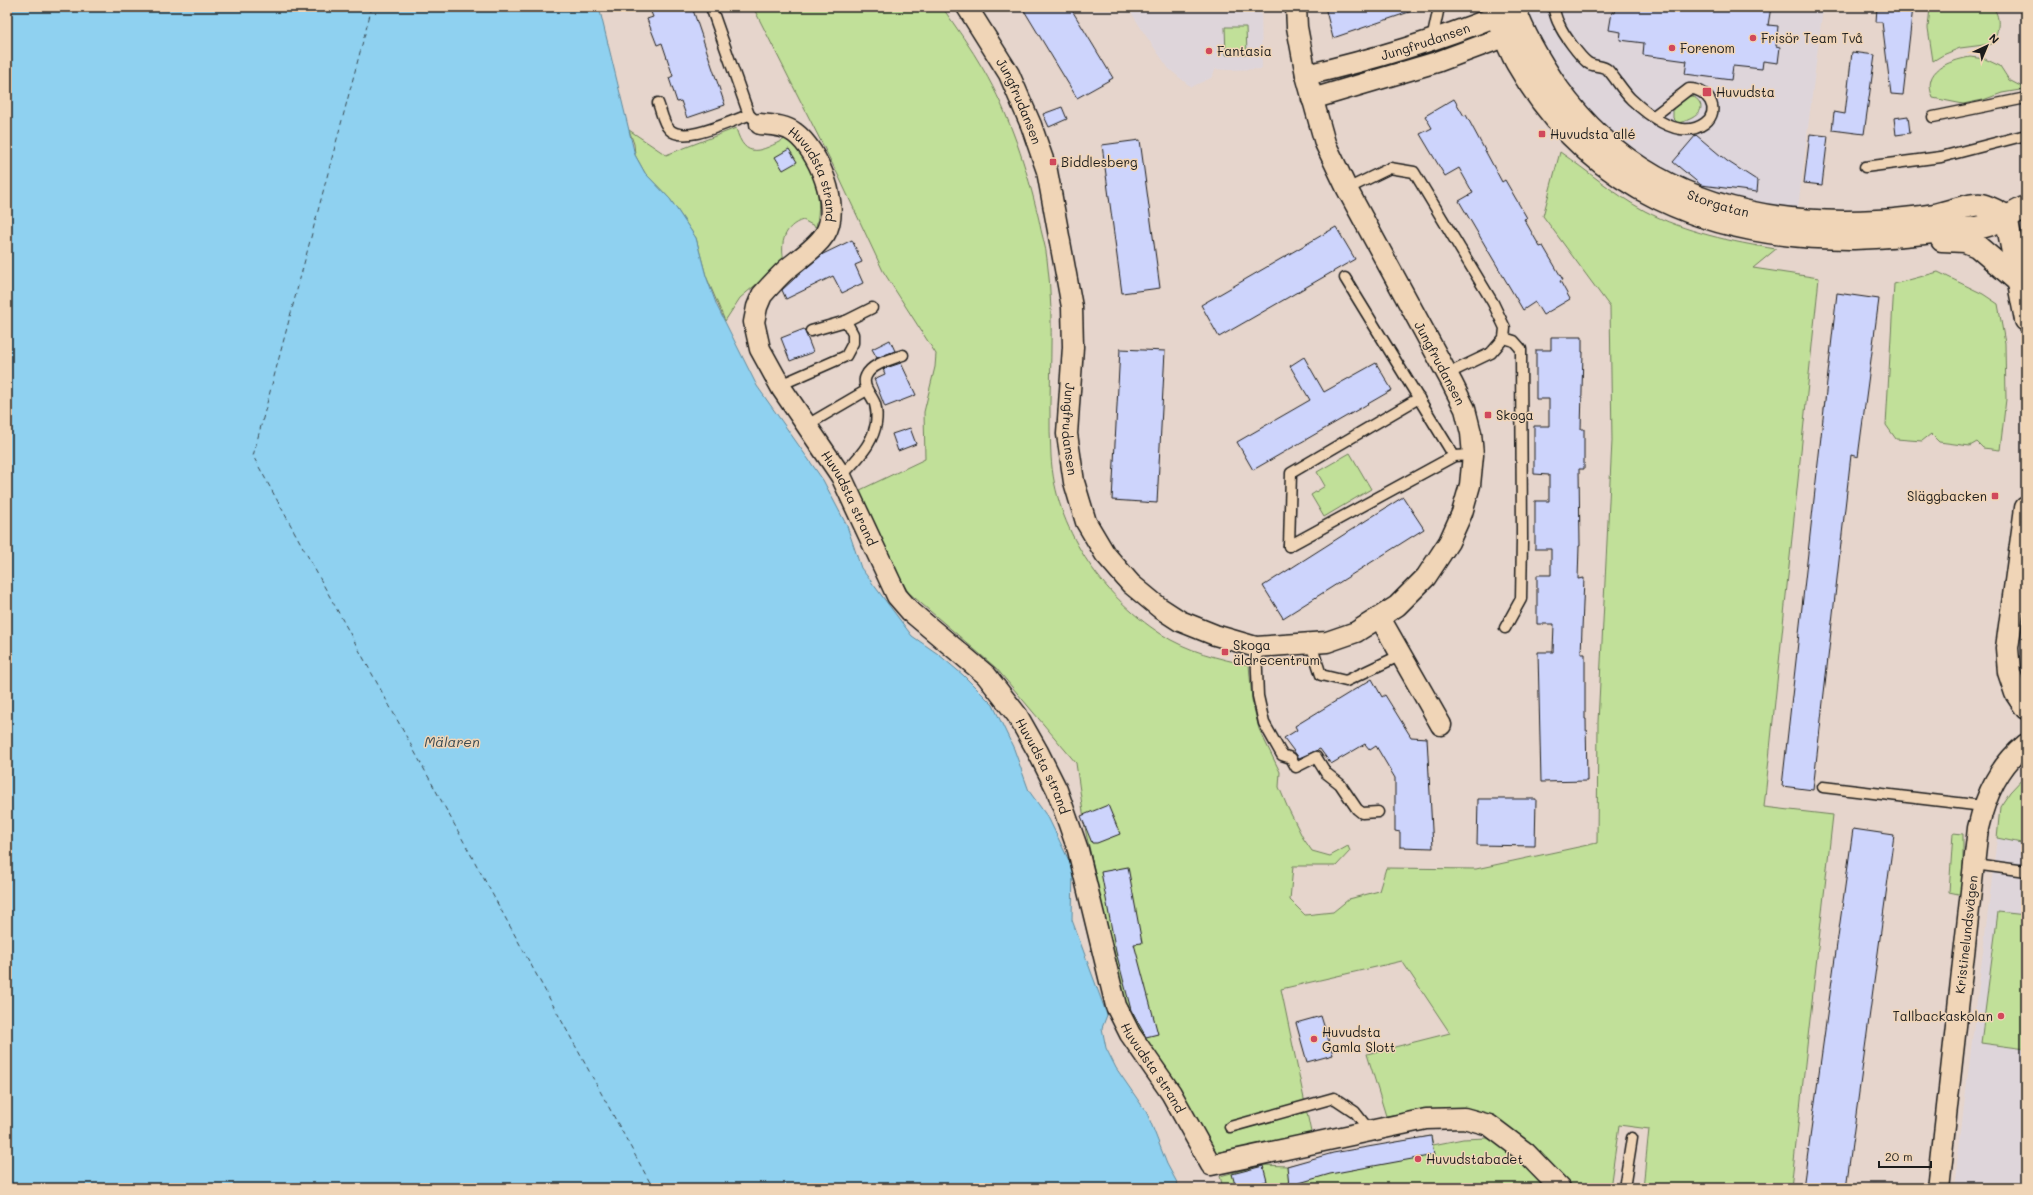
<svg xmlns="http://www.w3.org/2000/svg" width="2033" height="1195" font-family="Mali,sans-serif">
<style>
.built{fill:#ded5da}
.green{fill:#c1e099;stroke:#6e7e5a}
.water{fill:#8fd1f0;stroke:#61899b}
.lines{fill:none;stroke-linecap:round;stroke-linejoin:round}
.ferry{stroke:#394951;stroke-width:1;stroke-dasharray:5 4;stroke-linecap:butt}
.building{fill:#cdd4fc;stroke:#1c1c1c}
.lane-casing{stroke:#1c1c1c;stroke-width:13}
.street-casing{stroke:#1c1c1c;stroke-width:23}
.secondary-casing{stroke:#1c1c1c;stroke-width:25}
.lane{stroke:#f0d5b7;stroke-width:10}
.street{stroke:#f0d5b7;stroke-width:20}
.secondary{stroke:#f0d5b7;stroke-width:22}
.poi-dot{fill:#d1495b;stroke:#f0d5b7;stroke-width:1.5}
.labels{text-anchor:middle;stroke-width:3;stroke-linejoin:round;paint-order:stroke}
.poi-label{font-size:13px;fill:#1c1c1c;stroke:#f0d5b7;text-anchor:start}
.street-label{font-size:13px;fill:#1c1c1c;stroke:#f0d5b7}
.water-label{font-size:14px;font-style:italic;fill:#394951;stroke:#f0d5b7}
</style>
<rect width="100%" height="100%" fill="#e6d5cc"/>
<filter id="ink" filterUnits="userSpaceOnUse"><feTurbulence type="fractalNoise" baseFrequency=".025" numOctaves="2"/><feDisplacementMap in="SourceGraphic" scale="8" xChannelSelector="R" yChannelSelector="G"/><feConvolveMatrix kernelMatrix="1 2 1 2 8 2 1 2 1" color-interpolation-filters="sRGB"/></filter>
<g filter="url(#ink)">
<g class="built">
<path d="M1128,7H1261L1262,69L1226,70L1216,69L1211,78L1191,87L1169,69L1144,33Z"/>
<path d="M1523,7H1823L1798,208L1733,199L1657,170L1595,124L1561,79Z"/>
<path d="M1997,838L2026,844V1188H1954Z"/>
</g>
<g class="green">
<path d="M753,7H942C956,27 971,48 983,69C1010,115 1027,169 1039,220C1041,233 1046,246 1047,259C1056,324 1047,390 1051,456C1055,528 1101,595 1161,634C1187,651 1219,659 1249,665L1252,700L1259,729L1280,772L1279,787L1287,806L1303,838L1312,851L1330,856L1348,846L1350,851L1336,866H1293L1290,900L1305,915L1333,912L1349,899L1379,891L1386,868L1476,869L1597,843L1598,722L1612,441L1610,307L1543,216L1560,152C1588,171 1615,195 1645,211C1685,232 1732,242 1776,249L1753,268L1819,278L1764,807L1833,815L1791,1188H1643L1649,1129L1619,1125L1610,1188H1223L1220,1176L1262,1165L1287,1166L1340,1153L1431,1136L1433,1145L1463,1139L1487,1138L1518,1152L1485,1117L1427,1109L1386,1116L1367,1054L1450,1033L1402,961L1281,989L1312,1137L1212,1158L1125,1007L1086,833L1076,763L996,668L908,592L879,540L858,491L925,459L924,412L935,367L936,354L883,271L839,177Z"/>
<path d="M1930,7H1993C2002,20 1998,32 1992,44L1960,48L1943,55L1933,61L1928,28Z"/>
<path d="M1225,27H1246L1247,54L1226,55Z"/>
<path d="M1970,57L1985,59L2000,66L2009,80L2026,89L2002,93L1983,100L1963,104L1933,98C1921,70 1949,61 1970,57Z"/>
<path d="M1693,96C1712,109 1693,120 1678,123L1673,118V107L1686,97Z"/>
<path d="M736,128C745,161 761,151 785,139C813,158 824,194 816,227L803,220C784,226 780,243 784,261L740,298L725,321L706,276L696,238L670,199L645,173L635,155L634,144L629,130L666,155Z"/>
<path d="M1938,272L1983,294L1998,304L2005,343L2006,399L2000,450L1983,448L1977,442L1970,446L1939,442L1931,434L1922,441L1896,439L1886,425L1894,284Z"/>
<path d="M1350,453L1371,489L1324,517L1311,495L1325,486L1317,472Z"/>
<path d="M2026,775V844L1997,838L2000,807L2010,792Z"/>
<path d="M1953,833L1963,834V895L1949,892Z"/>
<path d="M1998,912L2026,915V1049L1981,1043Z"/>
</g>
<path class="water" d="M7,7H599L635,155L645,173L670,199L696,238L706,276L717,306L757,386L823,480L847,526L861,568L912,636L938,654L963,675L993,705L1014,749L1029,791L1049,819L1073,869L1072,920L1107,1015L1102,1028L1106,1048L1116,1068L1147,1113L1167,1164L1180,1188H7Z"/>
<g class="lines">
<path class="ferry" d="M372,7L253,456L653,1188"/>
</g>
<g class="building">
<path d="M649,7H692L725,105L687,118L681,101L677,102L669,78L673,76L662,43L657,45L647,19L653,17Z"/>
<path d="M1022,7H1070L1113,78L1077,98Z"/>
<path d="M1325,7H1417L1418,9L1333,38Z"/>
<path d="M1616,7H1771L1768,25L1778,26L1776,46L1780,47L1778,63L1763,61L1762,69L1733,66L1731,80L1685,74L1687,61L1643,55L1644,43L1620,40L1621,32L1609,30L1612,12L1615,13Z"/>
<path d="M1877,7H1913L1903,95L1891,94L1882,22H1876Z"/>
<path d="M1852,52L1875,55L1864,134L1832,130L1834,112L1845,114Z"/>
<path d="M1454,99L1464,116L1466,115L1502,182L1505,180L1527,218L1524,219L1540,247L1543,246L1563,280L1560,281L1570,299L1543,315L1535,302L1523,310L1459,201L1473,193L1459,168L1445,176L1420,134L1432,128L1425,116Z"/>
<path d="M1062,107L1067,119L1049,127L1043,114Z"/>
<path d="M1908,116L1910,133L1896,135L1894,118Z"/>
<path d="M1810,134L1828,136L1822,185L1804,183Z"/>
<path d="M1696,135L1727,161L1758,181L1757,192L1701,185L1673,162Z"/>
<path d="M1140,140L1160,288L1122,293L1102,145Z"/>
<path d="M789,149L797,162L783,170L775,157Z"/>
<path d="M1336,227L1355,259L1219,337L1201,305Z"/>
<path d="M852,240L862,262L855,265L863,283L842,293L833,276L786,299L782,290L795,278L823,254Z"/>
<path d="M1837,293L1879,299L1858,457L1851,455L1813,790L1782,786Z"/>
<path d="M804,329L813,352L790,361L781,338Z"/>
<path d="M1551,337H1582V352H1583L1581,429H1584V469H1579L1580,546H1579L1578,579L1584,578L1581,654H1585V719H1586L1587,781L1541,782L1538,652H1553L1554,624H1537V575H1551V549H1535V501H1549V475L1534,474V426H1549V399H1536V350H1551Z"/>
<path d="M890,340L895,351L877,358L872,349Z"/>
<path d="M1120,349L1165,351L1157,503L1112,500Z"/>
<path d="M1304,357L1324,392L1376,363L1392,390L1253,470L1237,442L1310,400L1290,366Z"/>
<path d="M901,363L916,395L885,407L874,379L885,374L883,369Z"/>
<path d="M910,428L916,444L898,451L892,434Z"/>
<path d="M1403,497L1424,529L1283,618L1263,586Z"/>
<path d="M1372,679L1382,697L1385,695L1411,737L1427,738L1433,848L1400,847V832L1395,831V778L1376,746L1370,750L1365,744L1331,764L1320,749L1299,758L1284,738L1297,730L1295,726Z"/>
<path d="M1478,799H1536L1535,846L1477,845Z"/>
<path d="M1108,805L1120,834L1097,843H1092L1081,816Z"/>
<path d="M1853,829L1894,835L1846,1188H1803Z"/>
<path d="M1128,867L1142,943L1134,944L1158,1034L1146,1037L1131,1010L1116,952L1101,872Z"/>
<path d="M1321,1016L1333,1055L1307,1062L1296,1023Z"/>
<path d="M1431,1136L1434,1155L1330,1174L1289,1186L1287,1166L1333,1153Z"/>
<path d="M1263,1166L1267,1181L1243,1188H1236L1232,1174Z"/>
</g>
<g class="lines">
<defs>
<g id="lane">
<path d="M711,7L749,115"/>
<path d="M1553,7C1555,13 1556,19 1559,24C1563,34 1580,57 1588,63C1594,67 1603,65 1608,70C1616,79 1622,90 1631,99C1649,116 1681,141 1705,123C1722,110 1707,88 1689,89L1654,116"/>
<path d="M1432,40L1439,7"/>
<path d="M658,103C661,110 663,123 669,129C684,145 730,121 749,115L760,124"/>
<path d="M1933,117L2026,98"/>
<path d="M1865,167L1941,157L2026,135"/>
<path d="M1347,189L1390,168L1414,172L1493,303L1505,328L1504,338L1491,353L1447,374"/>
<path d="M1345,278L1454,456"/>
<path d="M811,331L846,321L872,308"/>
<path d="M1504,338L1514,341L1521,349L1522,538L1521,599L1505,628"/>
<path d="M780,385L846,356L853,343V334L846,321"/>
<path d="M807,425L867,390"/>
<path d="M841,476C860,457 883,434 875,404C872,395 861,386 866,376C871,364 892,359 903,355"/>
<path d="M1289,546L1291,473L1419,398"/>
<path d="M1289,546L1454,456L1473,455"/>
<path d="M1311,644L1321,675L1346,681L1401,655"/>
<path d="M1256,647L1258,696L1264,723L1282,755L1291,758L1296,767L1316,757L1326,773L1340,784L1357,809L1362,813L1378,812"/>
<path d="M1823,787L1983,806"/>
<path d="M1974,864L2026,871"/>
<path d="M1230,1127L1334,1098L1355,1112L1370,1131"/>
<path d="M1624,1188L1632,1138"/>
</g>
<g id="street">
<path id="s1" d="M967,7L1009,74L1031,125L1047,171L1072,307L1073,347L1067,434L1074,482L1086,522L1105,554L1131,584L1160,608L1180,621L1215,635L1256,647L1327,642L1356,632L1397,606L1426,577L1449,542L1462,513L1470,485L1473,455L1471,433L1465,409L1452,383L1347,189L1325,143L1306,75L1297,27L1296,7"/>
<path id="s2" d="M1306,75C1371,60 1435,41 1497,16"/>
<path d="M1312,99L1437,62L1504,37"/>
<path id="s3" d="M760,124C771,125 785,125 795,133C818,150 842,207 825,234C816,248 800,258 787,269C778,277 770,286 762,295L757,307L754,322L760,349L782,389L841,476L897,596L910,611L986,675L1017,715L1038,752L1057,790L1078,850L1116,1006L1130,1034L1171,1093L1211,1165L1426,1119L1464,1118L1489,1125L1526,1153L1560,1188"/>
<path d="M1380,618L1441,725"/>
<path id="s4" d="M1938,1188L1978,828C1986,794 1999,766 2026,744"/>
</g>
<g id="secondary">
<path d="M1493,7C1501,26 1507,45 1517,63C1590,191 1712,239 1854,238C1887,237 1918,234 1950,230C1962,229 1975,229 1985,226C1999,223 2013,213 2026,207"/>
<path id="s5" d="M1514,7C1524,36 1541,64 1558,89C1635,196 1751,228 1877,221C1896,220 1916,218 1934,215C1944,213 1974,203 1981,205C1990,207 1998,212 2006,216"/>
<path d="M2006,216L2026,320"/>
<path d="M1942,240L1965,241L1977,246L2019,282"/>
<path d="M2026,508L2007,648L2009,672L2016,693L2026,708"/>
</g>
</defs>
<use href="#lane" class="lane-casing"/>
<use href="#street" class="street-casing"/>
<use href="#secondary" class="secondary-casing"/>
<use href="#lane" class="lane"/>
<use href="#street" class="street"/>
<use href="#secondary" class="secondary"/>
</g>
</g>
<g class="poi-dot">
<circle cx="1753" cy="38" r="4"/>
<circle cx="1672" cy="48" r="4"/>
<circle cx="1209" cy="51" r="4"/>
<rect x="1702" y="87" width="10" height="10" rx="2"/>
<rect x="1538" y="130" width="8" height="8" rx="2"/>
<rect x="1049" y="158" width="8" height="8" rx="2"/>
<rect x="1484" y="411" width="8" height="8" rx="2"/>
<rect x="1991" y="492" width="8" height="8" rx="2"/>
<rect x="1221" y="648" width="8" height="8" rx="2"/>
<circle cx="2001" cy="1016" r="4"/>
<circle cx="1314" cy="1039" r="4"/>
<circle cx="1418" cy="1159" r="4"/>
</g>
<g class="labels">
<g class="poi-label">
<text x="1761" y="43">Frisör Team Två</text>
<text x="1680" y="53">Forenom</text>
<text x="1217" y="56">Fantasia</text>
<text x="1716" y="97">Huvudsta</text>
<text x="1550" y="139">Huvudsta allé</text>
<text x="1061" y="167">Biddlesberg</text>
<text x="1496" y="420">Skoga</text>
<text x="1987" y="501" text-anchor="end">Släggbacken</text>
<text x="1233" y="650">Skoga<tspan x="1233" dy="15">äldrecentrum</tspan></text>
<text x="1993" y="1021" text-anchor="end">Tallbackaskolan</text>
<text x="1322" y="1037">Huvudsta<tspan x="1322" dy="15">Gamla Slott</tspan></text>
<text x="1426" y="1164">Huvudstabadet</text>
</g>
<g class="street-label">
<text dy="5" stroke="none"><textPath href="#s2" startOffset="124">Jungfrudansen</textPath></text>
<text dy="5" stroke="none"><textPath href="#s1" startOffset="108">Jungfrudansen</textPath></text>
<text dy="5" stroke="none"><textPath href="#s3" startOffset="83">Huvudsta strand</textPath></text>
<text dy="5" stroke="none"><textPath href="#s5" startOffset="294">Storgatan</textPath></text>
<text transform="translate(1440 363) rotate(62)" y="5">Jungfrudansen</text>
<text dy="5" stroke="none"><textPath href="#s1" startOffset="444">Jungfrudansen</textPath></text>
<text dy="5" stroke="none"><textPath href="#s3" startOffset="467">Huvudsta strand</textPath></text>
<text dy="5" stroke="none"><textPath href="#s3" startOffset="803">Huvudsta strand</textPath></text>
<text dy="5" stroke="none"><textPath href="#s4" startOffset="255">Kristinelundsvägen</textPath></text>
<text dy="5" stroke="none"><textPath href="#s3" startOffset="1127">Huvudsta strand</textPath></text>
</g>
<g class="water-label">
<text x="452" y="747">Mälaren</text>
</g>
</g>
<rect width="2033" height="1195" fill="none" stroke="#f0d5b7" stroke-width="24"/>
<rect x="12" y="12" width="2009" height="1171" fill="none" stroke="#1c1c1c" stroke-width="1.5" filter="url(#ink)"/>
<g transform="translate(1987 46) rotate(44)" stroke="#f0d5b7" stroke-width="3" paint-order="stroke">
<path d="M0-3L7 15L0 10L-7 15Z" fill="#1c1c1c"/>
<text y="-6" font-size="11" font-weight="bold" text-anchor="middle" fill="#1c1c1c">N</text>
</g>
<path d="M1879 1161v6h52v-6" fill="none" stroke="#1c1c1c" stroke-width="2"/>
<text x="1885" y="1161" font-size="12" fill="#1c1c1c" stroke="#f0d5b7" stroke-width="3" paint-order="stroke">20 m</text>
</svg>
